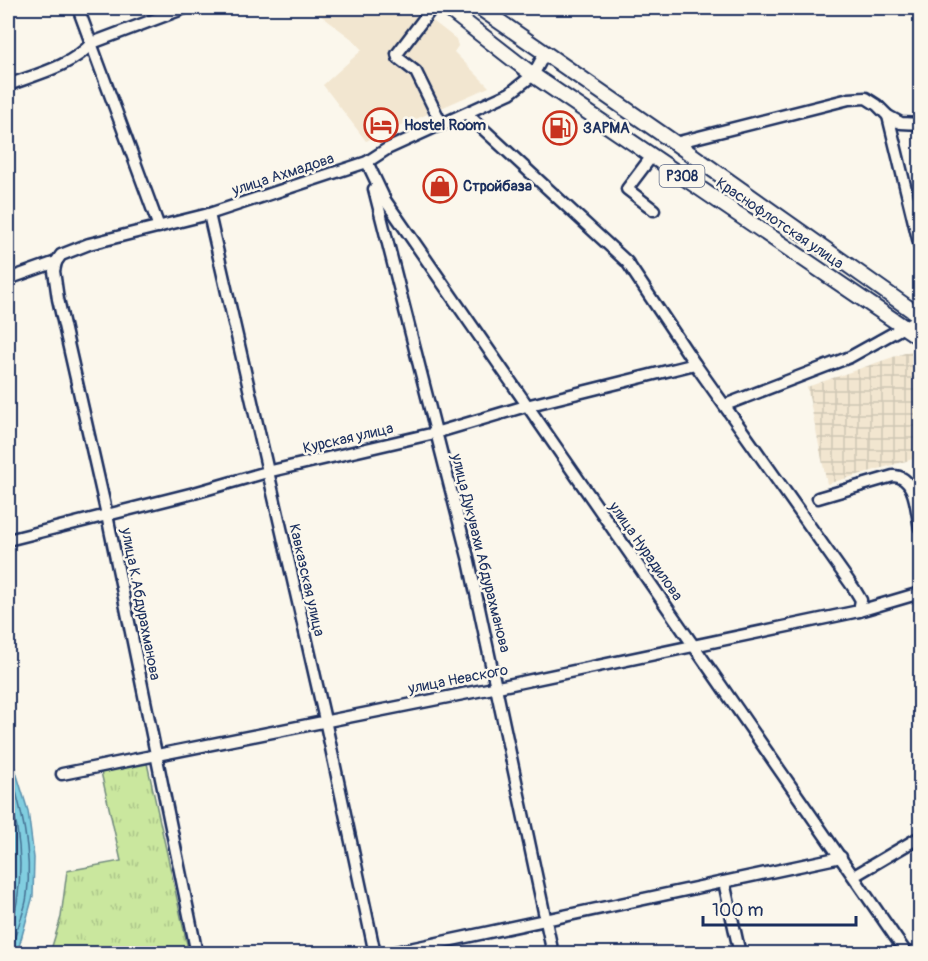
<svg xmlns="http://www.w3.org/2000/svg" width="928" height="961" font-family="Pangolin,sans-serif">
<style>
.built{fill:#f2e6d0}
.industrial{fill:url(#industrial-grid)}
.grass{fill:url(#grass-tufts);stroke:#728b7e;stroke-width:1.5}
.water{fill:#81cee0;stroke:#588eac;stroke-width:1.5}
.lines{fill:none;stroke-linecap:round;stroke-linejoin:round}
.shore{stroke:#446f92;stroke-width:1.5}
.minor-casing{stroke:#1b2f5e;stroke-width:15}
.major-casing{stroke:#1b2f5e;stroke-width:18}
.minor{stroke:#fbf7ec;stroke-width:10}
.major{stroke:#fbf7ec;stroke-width:14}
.labels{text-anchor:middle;stroke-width:5;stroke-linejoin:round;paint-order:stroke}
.shield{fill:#fbf7ec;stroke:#5e6b89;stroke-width:1.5}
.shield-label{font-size:14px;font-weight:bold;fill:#1b2f5e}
.poi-label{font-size:15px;font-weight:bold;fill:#1b2f5e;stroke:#fbf7ec;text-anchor:start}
.street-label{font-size:15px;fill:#1b2f5e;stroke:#fbf7ec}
</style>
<defs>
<pattern id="industrial-grid" width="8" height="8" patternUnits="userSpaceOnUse" patternTransform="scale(1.5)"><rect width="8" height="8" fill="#f2e6d0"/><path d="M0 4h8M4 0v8" fill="none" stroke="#cfc6b5"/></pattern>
<pattern id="grass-tufts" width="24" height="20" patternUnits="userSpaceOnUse" patternTransform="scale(1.5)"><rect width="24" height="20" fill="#cae79e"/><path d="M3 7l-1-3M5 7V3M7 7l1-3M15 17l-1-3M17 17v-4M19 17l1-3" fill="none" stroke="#adc68a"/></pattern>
</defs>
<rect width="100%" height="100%" fill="#fbf7ec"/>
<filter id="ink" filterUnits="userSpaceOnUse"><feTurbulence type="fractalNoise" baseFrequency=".0167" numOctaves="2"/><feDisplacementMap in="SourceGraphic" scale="12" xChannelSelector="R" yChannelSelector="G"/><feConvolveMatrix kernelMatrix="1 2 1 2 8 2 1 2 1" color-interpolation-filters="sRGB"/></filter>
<g filter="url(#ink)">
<path class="built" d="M311,8H416L456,39L458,46L454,52L489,87L366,141L323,85L362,50L352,39Z"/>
<path class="industrial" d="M916,349L920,352V457L827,484L807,387Z"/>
<path class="grass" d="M147,763L189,953H50L61,917L67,871L121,861L101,772Z"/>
<path class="water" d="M8,746L28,811L34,858L33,896L17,954L8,953Z"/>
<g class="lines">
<g class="shore">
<path d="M8,762C20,805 33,850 27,895C25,915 13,934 11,954"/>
<path d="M8,788C23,842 25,886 8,939"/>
<path d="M8,827C11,853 14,880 8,906"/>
</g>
<defs>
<g id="minor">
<path d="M78,8L159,227"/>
<path d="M432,8L397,54L398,58L416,72L442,125"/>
<path d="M8,85C37,74 70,67 92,43L185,8"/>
<path d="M467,114L627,262L695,364L855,590L861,600L859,611"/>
<path d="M888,116L920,247"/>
<path d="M675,143L849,99L866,98L877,105L888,116L901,123L920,124"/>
<path d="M652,156L627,189L654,210"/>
<path d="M367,162L385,200L907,954"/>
<path d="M374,189L469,561L553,954"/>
<path d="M209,214L325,720L375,954"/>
<path d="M56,262L54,271L58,299L107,515L197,954"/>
<path d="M8,279L56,262L61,255L89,244L209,214L367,162L387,149L510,93L533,75L545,53"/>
<path d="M725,405L850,357L920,318"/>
<path d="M818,498L893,476C916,476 916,510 920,528"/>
<path d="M8,540L194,493L267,472L435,433L526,406L695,364"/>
<path d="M62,774L498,687L859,611L920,593"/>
<path d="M854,876L920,837"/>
<path d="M724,882L740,954"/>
<path d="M386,954L841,857"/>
</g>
<g id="major">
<path d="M447,8L533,75L920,338"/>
<path d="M480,8L675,143L920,316"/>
</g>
</defs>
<use href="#minor" class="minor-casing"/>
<use href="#major" class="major-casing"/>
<use href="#minor" class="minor"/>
<use href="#major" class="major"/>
</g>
</g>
<defs>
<symbol id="hotel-ring" viewBox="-11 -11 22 22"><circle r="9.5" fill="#fbf7ec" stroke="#c8321e" stroke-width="1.5"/><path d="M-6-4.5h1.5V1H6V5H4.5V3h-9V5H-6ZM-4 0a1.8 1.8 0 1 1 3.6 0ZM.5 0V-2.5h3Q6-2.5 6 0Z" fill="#c8321e"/></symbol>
<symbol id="fuel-ring" viewBox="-11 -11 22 22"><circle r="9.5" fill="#fbf7ec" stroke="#c8321e" stroke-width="1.5"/><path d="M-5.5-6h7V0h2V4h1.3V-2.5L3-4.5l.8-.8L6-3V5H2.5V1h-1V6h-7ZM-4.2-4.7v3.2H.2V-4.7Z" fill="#c8321e"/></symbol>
<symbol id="shop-ring" viewBox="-11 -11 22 22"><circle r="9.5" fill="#fbf7ec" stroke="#c8321e" stroke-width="1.5"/><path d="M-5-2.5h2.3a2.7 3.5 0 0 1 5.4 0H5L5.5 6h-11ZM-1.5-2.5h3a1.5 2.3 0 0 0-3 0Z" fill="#c8321e"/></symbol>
</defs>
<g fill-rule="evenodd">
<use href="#hotel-ring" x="362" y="106" width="38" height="38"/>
<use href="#fuel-ring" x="541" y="109" width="38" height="38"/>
<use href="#shop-ring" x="421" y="167" width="38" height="38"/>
</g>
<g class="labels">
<rect class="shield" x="659.5" y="165" width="45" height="22" rx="4.5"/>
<g class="shield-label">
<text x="682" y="181">P308</text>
</g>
<g class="poi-label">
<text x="404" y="130">Hostel Room</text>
<text x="583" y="133">ЗАРМА</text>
<text x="463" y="191">Стройбаза</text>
</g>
<g class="street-label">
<text transform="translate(283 174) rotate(-18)" y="5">улица Ахмадова</text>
<text transform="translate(780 223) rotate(34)" y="5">Краснофлотская улица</text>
<text transform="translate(348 438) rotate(-13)" y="5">Курская улица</text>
<text transform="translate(646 551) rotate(55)" y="5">улица Нурадилова</text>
<text transform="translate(481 553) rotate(76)" y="5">улица Дукувахи Абдурахманова</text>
<text transform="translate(307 580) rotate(77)" y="5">Кавказская улица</text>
<text transform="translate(141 604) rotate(79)" y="5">улица К.Абдурахманова</text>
<text transform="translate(458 679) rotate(-11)" y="5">улица Невского</text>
</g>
</g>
<rect width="928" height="961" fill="none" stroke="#fbf7ec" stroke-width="30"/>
<rect x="15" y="15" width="898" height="931" fill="none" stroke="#1b2f5e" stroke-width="2" filter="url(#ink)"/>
<path d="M703 916v9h153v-9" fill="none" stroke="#1b2f5e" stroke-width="3"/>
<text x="712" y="916" font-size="18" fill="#1b2f5e" stroke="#fbf7ec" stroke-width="4.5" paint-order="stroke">100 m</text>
</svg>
